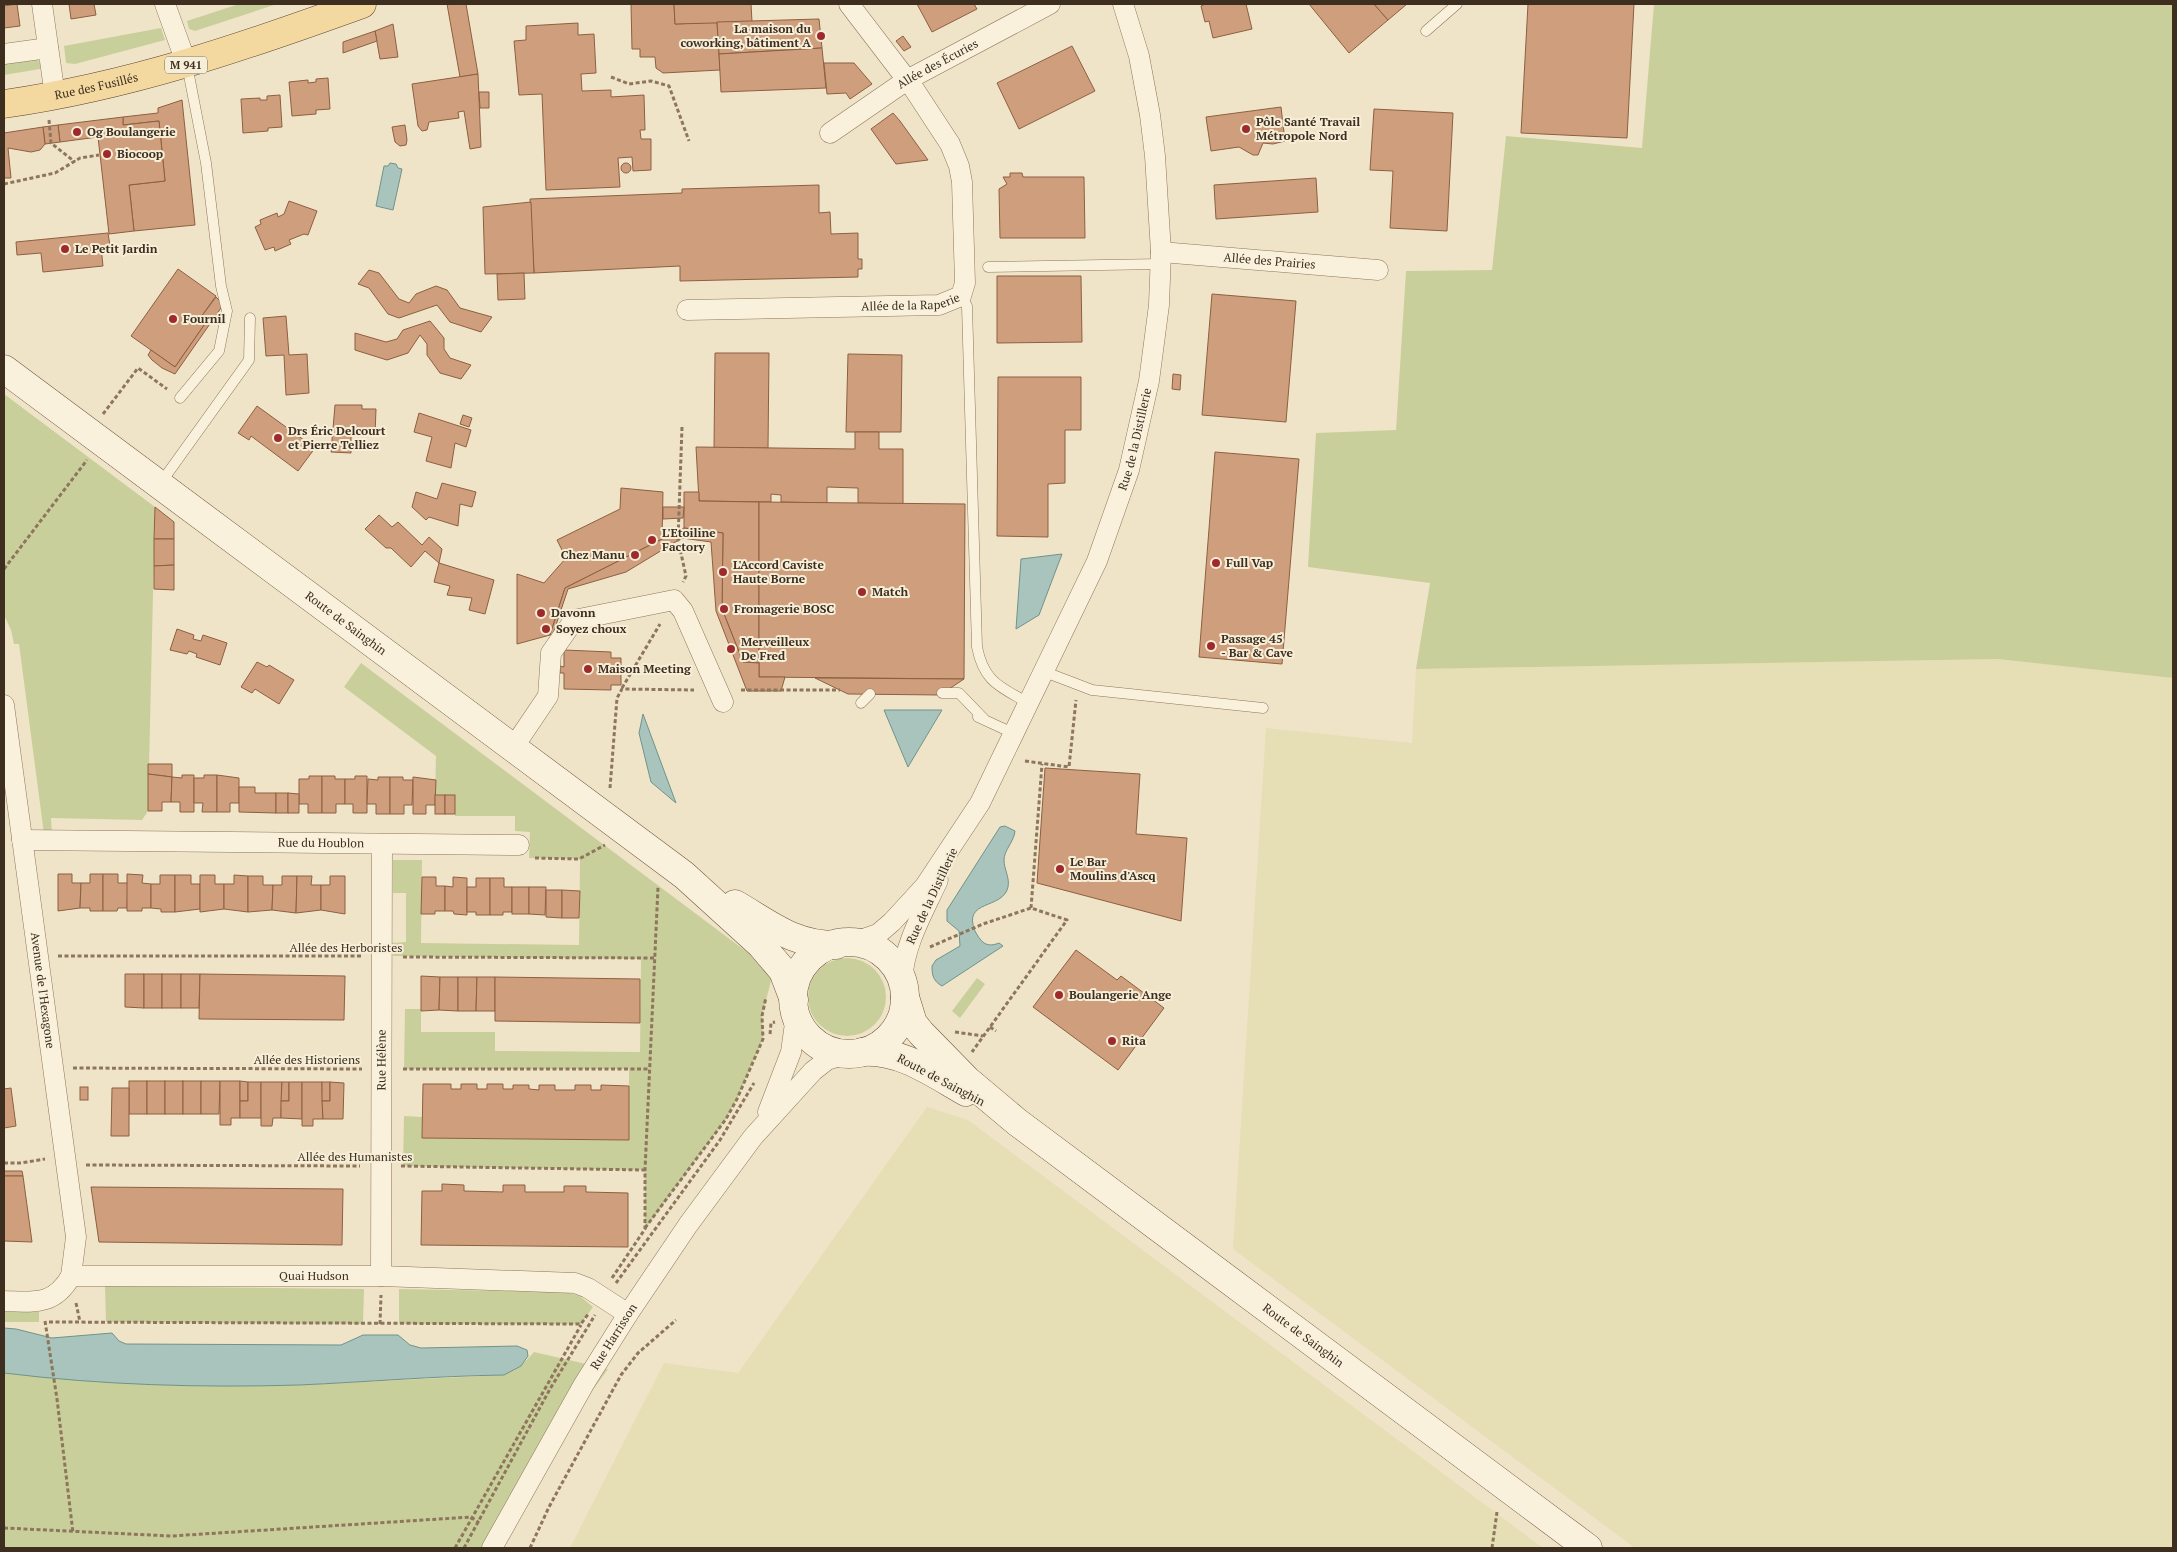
<svg xmlns="http://www.w3.org/2000/svg" width="2177" height="1552" font-family="'PT Serif',serif">
<style>
.farmland{fill:#e6deb5}
.green{fill:#c9cf9b}
.water{fill:#a9c4bc;stroke:#6f938a}
.building{fill:#cf9f7d;stroke:#8d5f41}
.lines{fill:none;stroke-linecap:round;stroke-linejoin:round}
.lane-casing{stroke:#8d765c;stroke-width:11}
.street-casing{stroke:#8d765c;stroke-width:21}
.secondary-casing{stroke:#6f573f;stroke-width:29}
.primary-casing{stroke:#5b4430;stroke-width:29}
.path{stroke:#8d765c;stroke-width:3;stroke-dasharray:4 2.5;stroke-linecap:butt}
.lane{stroke:#faf1dc;stroke-width:10}
.street{stroke:#faf1dc;stroke-width:20}
.secondary{stroke:#faf1dc;stroke-width:28}
.primary{stroke:#f3d9a0;stroke-width:28}
.poi-dot{fill:#9e2a2b;stroke:#f7eed8;stroke-width:2}
.labels{text-anchor:middle;stroke-width:4;stroke-linejoin:round;paint-order:stroke}
.shield{fill:#f7eed8;stroke:#756857;stroke-width:1}
.shield-label{font-size:11px;font-weight:bold;fill:#3d2e20}
.poi-label{font-size:12px;font-weight:bold;fill:#3d2e20;stroke:#f7eed8;text-anchor:start}
.street-label{font-size:12px;fill:#3d2e20;stroke:#f7eed8}
</style>
<rect width="100%" height="100%" fill="#f0e4c8"/>
<g class="farmland">
<path d="M1998,659L2173,678V1548H1635L1233,1249L1266,728L1412,743L1416,669Z"/>
<path d="M927,1107L968,1120L1543,1548H570L664,1363L738,1373Z"/>
</g>
<g class="green">
<path d="M239,4H277L195,31L189,29L187,21Z"/>
<path d="M1654,4H2173V678L1998,659L1416,669L1430,583L1308,567L1316,433L1396,430L1406,271L1492,270L1506,136L1642,148Z"/>
<path d="M161,28L165,40L75,64L66,63L64,46Z"/>
<path d="M37,59L41,65L40,69L4,75V60Z"/>
<path d="M4,394L155,507L148,811L142,820L51,818L52,835L44,834L19,644H14L11,630L4,615Z"/>
<path d="M361,663L751,955L772,977L762,1016L763,1039L737,1099L726,1119L645,1229V1170L403,1166L404,1116L422,1117V1138L629,1140V1069H404L405,1009H421V1032H495V1051L640,1052L641,959L393,956L392,943L406,942V893H393V860H422L421,943L579,945L580,861L579,859L529,858L530,832L515,831V816H455V795H435L436,756L344,687Z"/>
<circle cx="847" cy="997" r="39"/>
<path d="M977,978L985,984L960,1018L952,1011Z"/>
<path d="M105,1286L364,1289L363,1324L106,1322Z"/>
<path d="M399,1289L565,1292L580,1296L593,1307L581,1324H399Z"/>
<rect x="4" y="1312" width="35" height="10"/>
<path d="M534,1352L608,1369L498,1521L484,1548H4V1373L74,1380L183,1385H297L504,1375L521,1366Z"/>
</g>
<g class="water">
<path d="M390,163L396,164L398,168L402,169L393,210L376,206L384,166H388Z"/>
<path d="M1062,554L1039,615L1016,629L1021,559Z"/>
<path d="M884,710H942L908,767Z"/>
<path d="M643,714L676,803L651,782L639,733Z"/>
<path d="M1005,826L1015,831C1014,842 1004,850 1004,860C1004,869 1010,878 1008,887C1003,910 962,899 975,931C977,935 980,940 984,943C989,946 994,945 999,943L1003,946L942,986C933,981 932,975 932,966L936,960L960,946L959,931L947,921V910L1000,827Z"/>
<path d="M4,1328L16,1329L52,1338L112,1333L119,1341L126,1344L341,1345L363,1335H398L410,1345L421,1348L517,1346L527,1350L528,1356L521,1366L504,1375C435,1376 367,1382 299,1385C201,1388 101,1385 4,1373Z"/>
</g>
<g class="building">
<path d="M17,4L20,26L4,28V6Z"/>
<path d="M69,4H94L96,15L71,19Z"/>
<path d="M447,4H466L478,74L460,77Z"/>
<path d="M631,4H674L675,24L717,22L720,70L663,73L656,68L655,57H640V49H632Z"/>
<path d="M674,4H751L752,22L675,24Z"/>
<path d="M917,4H974L977,9L932,32Z"/>
<path d="M1205,4H1246L1252,29L1213,38L1209,21L1205,22L1201,6Z"/>
<path d="M1309,4H1374L1388,20L1349,53Z"/>
<path d="M1374,4H1407L1388,20Z"/>
<path d="M1528,4H1634L1627,138L1521,133Z"/>
<path d="M819,19L822,48L719,54L717,22Z"/>
<path d="M578,23V35L594,34L596,73L581,74L582,91L611,90V97L644,95L645,130H640L641,139H651V170L633,171L632,157L618,158L620,187L546,190L542,94L519,95L514,41L526,40V26Z"/>
<path d="M393,24L398,57L380,59L375,31Z"/>
<path d="M375,31L377,41L343,53V42Z"/>
<path d="M903,36L911,47L904,51L896,41Z"/>
<path d="M1072,46L1095,91L1019,129L997,83Z"/>
<path d="M822,48L826,88L721,92L719,54Z"/>
<path d="M824,63H854L872,84L850,99L846,93L827,94Z"/>
<path d="M478,74L481,147L470,149L464,111L458,112L459,118L429,122L427,130L422,131L418,126L412,84Z"/>
<path d="M328,78L330,109L316,110V114L292,116L289,82L308,80V83L316,82V79Z"/>
<path d="M479,92H489V108H480Z"/>
<path d="M280,95L282,127L268,128V131L243,133L241,99L260,98V100H267V96Z"/>
<path d="M182,100L195,225L134,231L129,185L165,181L159,121L123,125V117L158,113V108Z"/>
<path d="M1281,107L1285,141L1273,144L1263,143L1258,155H1253L1239,147L1211,151L1206,117Z"/>
<path d="M1374,109L1453,113L1447,231L1390,228L1393,171L1370,170Z"/>
<path d="M893,113L900,121L928,160L896,164L871,129Z"/>
<path d="M123,117V125L159,121L165,181L129,185L134,231L109,234L98,137L60,142L58,125Z"/>
<path d="M58,125L60,142L45,144L43,127Z"/>
<path d="M405,125L407,140L406,145L400,146L395,142L392,127Z"/>
<path d="M43,127L45,144L40,150L31,152L8,148L11,178H4V133Z"/>
<circle cx="626" cy="168" r="5"/>
<path d="M1010,173H1022L1023,177H1084L1085,238H1000L999,189L1007,184L1003,177H1010Z"/>
<path d="M1316,178L1318,212L1216,219L1214,185Z"/>
<path d="M819,185V213L830,212L831,234L858,233V259H862V269H858V277L680,281V266L534,273L530,199L682,193V189Z"/>
<path d="M289,201L317,211L308,235L304,234L289,240L291,244L275,251L274,247L265,250L255,227L261,224L260,220L277,213L278,217L284,214Z"/>
<path d="M531,202L534,273L485,274L483,207Z"/>
<path d="M108,233L110,246L101,247L103,266L43,272L41,253L17,255L16,242Z"/>
<path d="M178,269L216,296L201,317L207,321L175,367L131,336Z"/>
<path d="M369,270L379,273L399,299L409,303L416,294L436,286L447,290L460,308L492,317L481,332L450,322L437,305L399,318L388,314L369,288L358,284Z"/>
<path d="M524,273L525,299L498,300L497,274Z"/>
<path d="M997,276H1081L1082,342L997,343Z"/>
<path d="M1212,294L1296,301L1286,422L1202,415Z"/>
<path d="M216,297L221,302V308L175,374L162,368L152,360L148,355L151,350L175,367L207,321L201,317Z"/>
<path d="M286,316L289,355L307,354L309,393L286,395L284,355L266,356L263,318Z"/>
<path d="M430,321L444,338V349L450,358L471,365L461,379L440,373L427,355V344L420,335L408,353L387,360L355,350V333L386,342L397,339L403,330Z"/>
<path d="M715,353H769L768,448H714Z"/>
<path d="M848,354L902,355L901,432H846Z"/>
<path d="M1173,374L1181,375L1180,390L1172,389Z"/>
<path d="M998,377H1081V430H1065V483L1048,484V537L997,536Z"/>
<path d="M335,405H362V409H376L375,435H359V432H351V453L331,452Z"/>
<path d="M257,406L315,448L298,471L251,436L249,440L238,433Z"/>
<path d="M419,413L471,430L466,447L455,443L451,468L426,461L432,437L414,432Z"/>
<path d="M463,415L472,418L469,427L460,424Z"/>
<path d="M855,432H879V449H903V504L858,503V488L827,487V503L781,502V495L771,494V502L699,501L696,447L855,449Z"/>
<path d="M1215,452L1299,459L1282,664L1199,657Z"/>
<path d="M442,483L476,492L472,507L460,504L458,526L429,517L426,520L412,507L416,492L437,499Z"/>
<path d="M621,488L663,492L662,539L565,588L550,635L517,644V574L544,583L566,558L557,540L620,509Z"/>
<path d="M684,492H699V501L759,502V663L743,662L722,609L723,533L684,528Z"/>
<path d="M759,502L965,504L964,679L759,677Z"/>
<path d="M155,507L174,522V539H154Z"/>
<path d="M663,507H684L683,518L663,519Z"/>
<path d="M379,515L392,527L398,522L422,545L429,537L442,549L439,563L425,551L411,567L391,548H386L365,529Z"/>
<path d="M684,528L723,533L722,609L743,662L759,663V677H785L781,691H747L716,611L711,542L682,538L626,572L568,589L553,634L550,635L565,588Z"/>
<path d="M154,539H174V565L154,566Z"/>
<path d="M439,563L494,580L485,614L469,610L472,598L447,595L450,586L434,582Z"/>
<path d="M174,565V590L154,589V566Z"/>
<path d="M177,629L194,635L193,639L201,641L203,635L227,643L220,665L196,657L197,654L189,651L187,654L170,650Z"/>
<path d="M564,650L611,652V658H621V685H611V690L564,689V673H560V666L564,667Z"/>
<path d="M257,662L267,667L269,665L294,680L279,704L255,689L252,693L241,687Z"/>
<path d="M815,678L964,679L940,695L848,694Z"/>
<path d="M148,764H172V777L148,774Z"/>
<path d="M1045,768L1140,774L1136,834L1187,838L1181,921L1037,883Z"/>
<path d="M148,774L172,777L171,802H162V811H148Z"/>
<path d="M182,775H194V812H180V802H171L172,777L182,778Z"/>
<path d="M204,775H217V812H202L203,803H194V778H204Z"/>
<path d="M217,775L239,778V803H230V812H217Z"/>
<path d="M309,776H322V813H308V804H299V779H309Z"/>
<path d="M322,776H335V779H345V804H336V813H322Z"/>
<path d="M355,776H367V813H353V804H345V779H355Z"/>
<path d="M378,777H390V814H376V804H367L368,779L378,780Z"/>
<path d="M390,777H403V780H413L412,805H404V814H390Z"/>
<path d="M413,777L436,780L435,805H426V814H413Z"/>
<path d="M239,787H255V793H276V813L239,812Z"/>
<rect x="276" y="793" width="12" height="20"/>
<path d="M288,793L299,794V813H288Z"/>
<rect x="435" y="795" width="10" height="19"/>
<rect x="445" y="795" width="10" height="19"/>
<path d="M58,874H72V883H81L80,908L58,911Z"/>
<path d="M90,874H103V911H90V908H80L81,883H90Z"/>
<path d="M103,874H118V883H128L127,908H118L117,911H103Z"/>
<path d="M127,874L143,875L142,883L151,884V908H142V911H127Z"/>
<path d="M160,875H175V912H161V909L151,908V884H160Z"/>
<path d="M175,875H191V884H200V909L175,912Z"/>
<path d="M200,875H215V884H224V909L200,912Z"/>
<path d="M234,875L248,876V912L224,909V884H234Z"/>
<path d="M248,876H263V885H273L272,910L248,912Z"/>
<path d="M282,876H297L296,913L272,910L273,885H282Z"/>
<path d="M297,876H312L311,885H321V910L296,913Z"/>
<path d="M330,876H345V914L321,910V885H330Z"/>
<path d="M422,877H436V886H445V911H435V914H421Z"/>
<path d="M453,877L467,878V915L454,914L453,911H445V886L453,887Z"/>
<path d="M476,878H490V915H476V912H467V887H476Z"/>
<path d="M490,878H504V887H512V912H503V915H490Z"/>
<rect x="512" y="887" width="17" height="27"/>
<path d="M529,887H546L545,915L529,914Z"/>
<path d="M546,890H562V918L546,917Z"/>
<path d="M562,890L580,891L579,918H562Z"/>
<path d="M1076,950L1117,980L1121,976L1164,1008L1118,1070L1033,1007Z"/>
<path d="M125,974H144V1008L125,1007Z"/>
<rect x="144" y="974" width="18" height="34"/>
<rect x="162" y="974" width="19" height="34"/>
<path d="M181,974H200L199,1008H181Z"/>
<path d="M200,974L345,976L344,1020L199,1019Z"/>
<path d="M421,976L440,977L439,1010L421,1011Z"/>
<path d="M440,977H458V1011L439,1010Z"/>
<path d="M458,977H477L476,1011H458Z"/>
<path d="M477,977H495V1011H476Z"/>
<path d="M495,977L640,979V1023L495,1021Z"/>
<rect x="129" y="1081" width="18" height="33"/>
<rect x="147" y="1081" width="18" height="33"/>
<rect x="165" y="1081" width="18" height="33"/>
<rect x="183" y="1081" width="18" height="33"/>
<path d="M201,1081H220L219,1114H201Z"/>
<path d="M220,1081H240V1118H231V1125H220Z"/>
<path d="M240,1081L248,1082V1101H240Z"/>
<path d="M248,1082H261V1118H240V1101H248Z"/>
<path d="M261,1082H282L281,1118H273L272,1126H261Z"/>
<path d="M282,1082H289V1101H281Z"/>
<path d="M289,1082H302V1119L281,1118V1101H289Z"/>
<path d="M302,1082H322L323,1119H313V1126H302Z"/>
<rect x="322" y="1082" width="8" height="19"/>
<path d="M330,1082L344,1083L343,1119H323L322,1101H330Z"/>
<path d="M423,1084H451V1089H461V1084H477V1089H487V1084H503V1089H513V1085H529V1089L539,1090V1085H555V1090H575V1085H591V1090H601V1085L629,1086V1140L422,1138Z"/>
<rect x="80" y="1087" width="8" height="13"/>
<path d="M11,1088L16,1126L4,1128V1089Z"/>
<path d="M112,1088H129V1136H111Z"/>
<path d="M4,1171H22L23,1176H4Z"/>
<path d="M4,1176H23L32,1242L4,1241Z"/>
<path d="M442,1184L464,1185V1191L503,1192V1185H525V1192H564V1186H586V1192L628,1193V1247L421,1245L422,1191H442Z"/>
<path d="M91,1187L343,1189L342,1245L99,1242Z"/>
</g>
<g class="lines">
<defs>
<g id="lane">
<path d="M1426,31L1457,4"/>
<path d="M988,267L1161,264"/>
<path d="M961,296L967,306L977,647C984,683 1001,687 1030,704"/>
<path d="M180,398L219,351L227,311L221,286L206,163L187,65"/>
<path d="M160,484L249,360L250,318"/>
<path d="M1045,672L1092,690L1263,708"/>
<path d="M942,693H959L984,719"/>
<path d="M861,703L870,694"/>
<path d="M978,717L1015,734"/>
</g>
<g id="street">
<path d="M42,4L55,96"/>
<path d="M165,4L187,65"/>
<path d="M4,54L48,48"/>
<path id="s1" d="M830,133L907,80L1050,4"/>
<path id="s2" d="M1161,252L1378,270"/>
<path id="s3" d="M687,310L939,305L961,296L965,283L962,182L959,166L950,144L914,89L849,4"/>
<path id="s4" d="M4,705L76,1237L71,1276"/>
<path d="M513,748L548,696L551,653L574,620L674,600L683,611L723,702"/>
<path id="s5" d="M22,840L519,845"/>
<path id="s6" d="M852,943L878,934L892,922L925,886L980,803L1097,561L1129,470L1149,381L1159,305L1161,252L1155,156L1150,115L1139,56L1123,4"/>
<path d="M902,981C904,944 923,913 938,880"/>
<path d="M768,1112L791,1052L796,1016"/>
<path id="s7" d="M381,1276L382,844"/>
<path id="s8" d="M4,1301C34,1302 54,1306 71,1276H381L575,1283L588,1288L628,1314"/>
<path id="s9" d="M492,1548L584,1384L628,1314L688,1225L753,1137L813,1071L827,1060L846,1054"/>
</g>
<g id="secondary">
<path id="s10" d="M4,369L684,875L761,945L783,971L794,1000"/>
<path d="M735,904C770,924 793,945 836,945"/>
<circle cx="849" cy="998" r="56"/>
<path id="s11" d="M905,997L913,1023L921,1033L967,1080L1017,1122L1588,1548"/>
<path d="M862,1052C900,1049 934,1074 966,1092"/>
</g>
<g id="primary">
<path id="s12" d="M4,104C130,86 243,47 362,4"/>
</g>
</defs>
<use href="#lane" class="lane-casing"/>
<use href="#street" class="street-casing"/>
<use href="#secondary" class="secondary-casing"/>
<use href="#primary" class="primary-casing"/>
<g class="path">
<path d="M611,77L629,84L651,81L669,86L689,141"/>
<path d="M49,120L51,143L75,162"/>
<path d="M4,184L55,173L80,158L99,155"/>
<path d="M103,414L138,368L167,389"/>
<path d="M682,427L678,540L686,576L683,582"/>
<path d="M4,569L87,460"/>
<path d="M622,688L660,624"/>
<path d="M741,690H840"/>
<path d="M1025,761L1069,767L1076,700"/>
<path d="M610,788L617,698L622,689L694,690"/>
<path d="M535,858L579,859L605,845"/>
<path d="M1031,908L1042,764"/>
<path d="M930,947L983,924L1031,908L1067,920L972,1052"/>
<path d="M58,956H361"/>
<path d="M403,957L654,958"/>
<path d="M990,1027L996,1031"/>
<path d="M955,1032L983,1036"/>
<path d="M770,1034L771,1023L775,1022"/>
<path d="M73,1068L362,1069"/>
<path d="M403,1069H650"/>
<path d="M4,1163H21L45,1159"/>
<path d="M86,1165L360,1166"/>
<path d="M401,1166L645,1170"/>
<path d="M645,1228L726,1119L737,1099L763,1039L762,1016L766,997"/>
<path d="M612,1278L645,1229V1170L658,887"/>
<path d="M616,1283L720,1140L754,1083"/>
<path d="M76,1303L80,1322"/>
<path d="M45,1321L57,1399L73,1533"/>
<path d="M49,1322L581,1324L589,1313"/>
<path d="M380,1324L381,1295"/>
<path d="M4,1528L171,1536L471,1517L479,1523"/>
<path d="M455,1548L581,1325"/>
<path d="M464,1548L550,1389L595,1315"/>
<path d="M530,1548L549,1507L621,1375L638,1353L676,1320"/>
<path d="M1492,1548L1497,1512"/>
</g>
<use href="#lane" class="lane"/>
<use href="#street" class="street"/>
<use href="#secondary" class="secondary"/>
<use href="#primary" class="primary"/>
</g>
<g class="poi-dot">
<circle cx="821" cy="36" r="5"/>
<circle cx="1246" cy="129" r="5"/>
<circle cx="77" cy="132" r="5"/>
<circle cx="107" cy="154" r="5"/>
<circle cx="65" cy="249" r="5"/>
<circle cx="173" cy="319" r="5"/>
<circle cx="278" cy="438" r="5"/>
<circle cx="652" cy="540" r="5"/>
<circle cx="635" cy="555" r="5"/>
<circle cx="1216" cy="563" r="5"/>
<circle cx="723" cy="572" r="5"/>
<circle cx="862" cy="592" r="5"/>
<circle cx="724" cy="609" r="5"/>
<circle cx="541" cy="613" r="5"/>
<circle cx="546" cy="629" r="5"/>
<circle cx="1211" cy="646" r="5"/>
<circle cx="731" cy="649" r="5"/>
<circle cx="588" cy="669" r="5"/>
<circle cx="1060" cy="869" r="5"/>
<circle cx="1059" cy="995" r="5"/>
<circle cx="1112" cy="1041" r="5"/>
</g>
<g class="labels">
<rect class="shield" x="165" y="56.5" width="42" height="17" rx="4"/>
<g class="shield-label">
<text x="186" y="69">M 941</text>
</g>
<g class="poi-label">
<text x="811" y="33" text-anchor="end">La maison du<tspan x="811" dy="14">coworking, bâtiment A</tspan></text>
<text x="1256" y="126">Pôle Santé Travail<tspan x="1256" dy="14">Métropole Nord</tspan></text>
<text x="87" y="136">Og Boulangerie</text>
<text x="117" y="158">Biocoop</text>
<text x="75" y="253">Le Petit Jardin</text>
<text x="183" y="323">Fournil</text>
<text x="288" y="435">Drs Éric Delcourt<tspan x="288" dy="14">et Pierre Telliez</tspan></text>
<text x="662" y="537">L'Etoiline<tspan x="662" dy="14">Factory</tspan></text>
<text x="625" y="559" text-anchor="end">Chez Manu</text>
<text x="1226" y="567">Full Vap</text>
<text x="733" y="569">L'Accord Caviste<tspan x="733" dy="14">Haute Borne</tspan></text>
<text x="872" y="596">Match</text>
<text x="734" y="613">Fromagerie BOSC</text>
<text x="551" y="617">Davonn</text>
<text x="556" y="633">Soyez choux</text>
<text x="1221" y="643">Passage 45<tspan x="1221" dy="14">- Bar &amp; Cave</tspan></text>
<text x="741" y="646">Merveilleux<tspan x="741" dy="14">De Fred</tspan></text>
<text x="598" y="673">Maison Meeting</text>
<text x="1070" y="866">Le Bar<tspan x="1070" dy="14">Moulins d'Ascq</tspan></text>
<text x="1069" y="999">Boulangerie Ange</text>
<text x="1122" y="1045">Rita</text>
</g>
<g class="street-label">
<text dy="4" stroke="none"><textPath href="#s1" startOffset="128">Allée des Écuries</textPath></text>
<text dy="4" stroke="none"><textPath href="#s12" startOffset="94">Rue des Fusillés</textPath></text>
<text dy="4" stroke="none"><textPath href="#s2" startOffset="109">Allée des Prairies</textPath></text>
<text dy="4" stroke="none"><textPath href="#s3" startOffset="224">Allée de la Raperie</textPath></text>
<text dy="4" stroke="none"><textPath href="#s6" startOffset="591">Rue de la Distillerie</textPath></text>
<text dy="4" stroke="none"><textPath href="#s10" startOffset="426">Route de Sainghin</textPath></text>
<text dy="4" stroke="none"><textPath href="#s5" startOffset="299">Rue du Houblon</textPath></text>
<text transform="translate(932 896) rotate(-65)" y="4">Rue de la Distillerie</text>
<text x="346" y="952">Allée des Herboristes</text>
<text dy="4" stroke="none"><textPath href="#s4" startOffset="288">Avenue de l'Hexagone</textPath></text>
<text x="307" y="1064">Allée des Historiens</text>
<text dy="4" stroke="none"><textPath href="#s7" startOffset="216">Rue Hélène</textPath></text>
<text transform="translate(941 1080) rotate(28)" y="4">Route de Sainghin</text>
<text x="355" y="1161">Allée des Humanistes</text>
<text dy="4" stroke="none"><textPath href="#s8" startOffset="320">Quai Hudson</textPath></text>
<text dy="4" stroke="none"><textPath href="#s11" startOffset="528">Route de Sainghin</textPath></text>
<text dy="4" stroke="none"><textPath href="#s9" startOffset="244">Rue Harrisson</textPath></text>
</g>
</g>
<rect width="2177" height="1552" fill="none" stroke="#3d2e20" stroke-width="10"/>
</svg>
